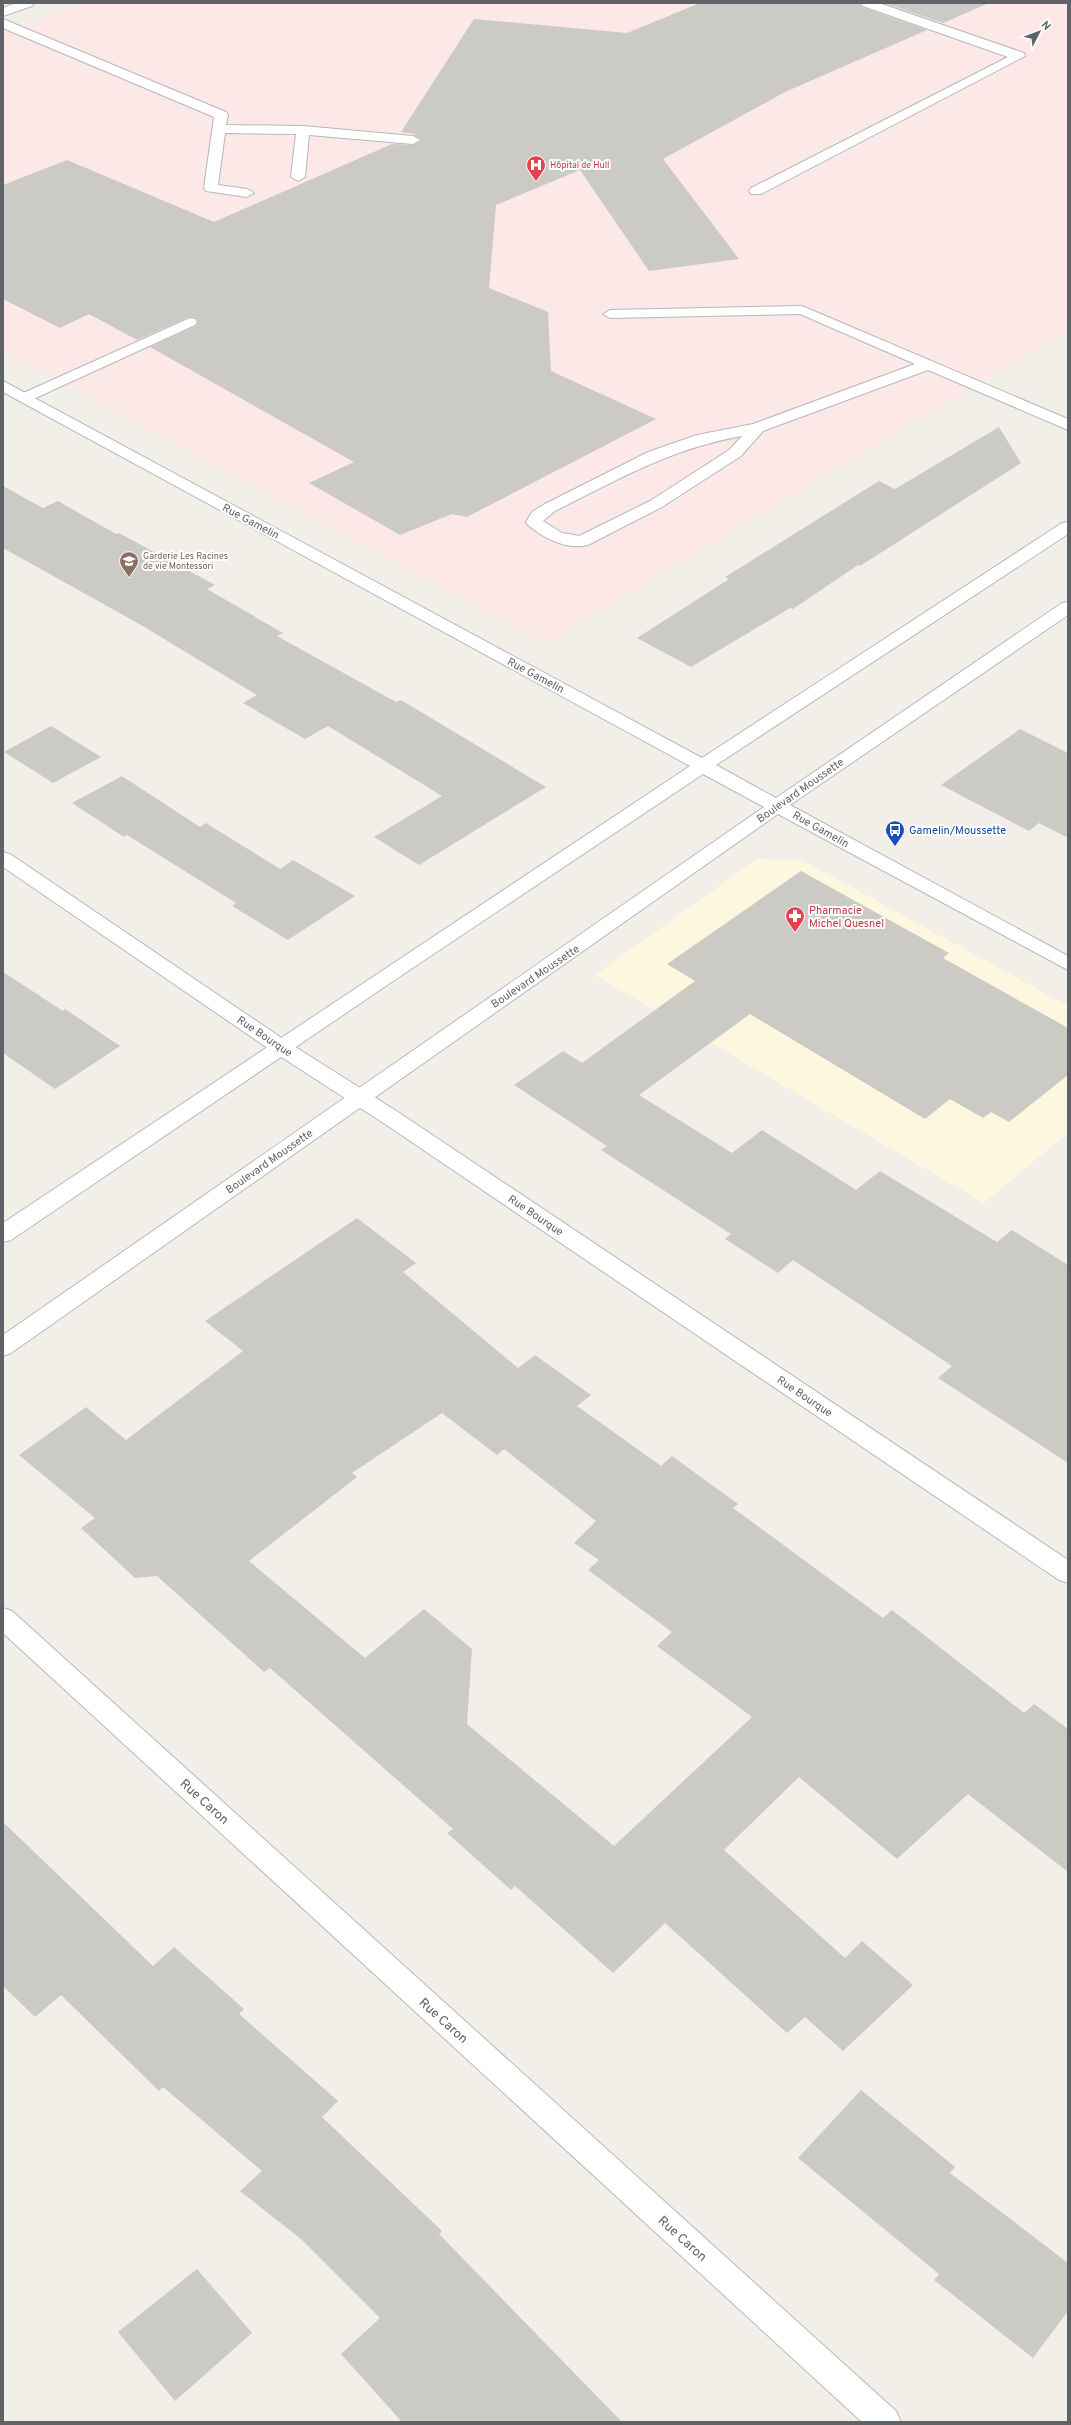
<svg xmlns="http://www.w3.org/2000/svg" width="1071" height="2425" font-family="Overpass,sans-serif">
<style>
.commercial{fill:#fef7e0}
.medical{fill:#fce8e6}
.building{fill:#cccac5;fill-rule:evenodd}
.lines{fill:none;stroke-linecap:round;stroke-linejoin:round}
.lane-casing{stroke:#b5b8bc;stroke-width:2}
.street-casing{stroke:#b5b8bc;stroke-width:2}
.secondary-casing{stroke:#b6babf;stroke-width:2}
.lane{fill:#fff;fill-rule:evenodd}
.street{fill:#fff;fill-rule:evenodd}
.secondary{fill:#fff;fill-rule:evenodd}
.labels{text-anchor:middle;stroke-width:4;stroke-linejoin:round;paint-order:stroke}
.far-health-label{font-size:9px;fill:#be3a42;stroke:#fff;text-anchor:start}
.far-education-label{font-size:9px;fill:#785e54;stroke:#fff;text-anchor:start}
.street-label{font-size:11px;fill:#5f6368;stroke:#fff}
.transit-label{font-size:11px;fill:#164399;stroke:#fff;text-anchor:start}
.health-label{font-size:11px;fill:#be3a42;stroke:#fff;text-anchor:start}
.near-street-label{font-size:13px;fill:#5f6368;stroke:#fff}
</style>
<rect width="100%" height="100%" fill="#f1efe8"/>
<path class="commercial" d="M757,859L802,860L1068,1006V1133L984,1203L595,975Z"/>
<path class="medical" d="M82,3H1068V330L545,643L3,351V33Z"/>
<g class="building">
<path d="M700,3H860L862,7L927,30L785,92L663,159L739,259L649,271L580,170L496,205L489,288L548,312L551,371L656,419L467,517L452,514L400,535L309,483L354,462L150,347L196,326L198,321L195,318L189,317L137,340L89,314L60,328L3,299V185L67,160L214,222L392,144L413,145L421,141V139L413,135L416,134L401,132L474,19L627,33Z"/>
<path d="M884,3H989L943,23Z"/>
<path d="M999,427L1021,463L860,566L858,565L793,609L790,608L691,667L637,638L729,579L725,577L879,481L895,489Z"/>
<path d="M3,486L43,508L58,501L116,534L119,533L215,585L207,589L283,633L277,636L396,702L401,700L546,787L419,865L374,837L442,796L328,726L305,739L243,703L257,695L141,625L3,548Z"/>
<path d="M51,726L101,757L53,783L4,752Z"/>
<path d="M1020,729L1068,753V838L1039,823L1029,831L941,785Z"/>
<path d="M122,776L200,827L206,823L280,869L293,860L355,896L288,940L232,906L236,903L127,835L124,837L72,803Z"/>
<path d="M801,871L949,953L943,958L1068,1028V1075L1009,1122L991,1112L983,1118L950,1099L925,1119L750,1014L639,1095L732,1153L762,1130L856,1190L880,1171L997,1242L1012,1230L1068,1265V1463L938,1378L952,1366L793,1260L778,1273L725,1239L731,1234L601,1150L607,1146L514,1085L563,1051L582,1063L695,981L667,964Z"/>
<path d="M3,972L63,1011L65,1009L120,1046L55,1089L3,1053Z"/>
<path d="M357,1218L416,1263L403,1272L518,1368L535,1355L591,1395L577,1406L661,1466L672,1456L738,1504L733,1508L883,1618L892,1610L1024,1713L1034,1704L1068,1729V1872L968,1794L897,1859L799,1777L724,1850L845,1958L862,1941L913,1985L843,2051L805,2017L787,2033L665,1923L613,1973L515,1886L511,1890L447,1833L453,1829L270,1668L264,1672L157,1576L135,1578L81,1528L95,1518L19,1455L86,1407L126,1440L243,1351L205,1321ZM442,1413L497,1455L504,1449L596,1521L574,1543L599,1560L588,1570L672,1632L657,1646L752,1717L614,1846L467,1724L472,1649L424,1609L365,1658L249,1561L357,1477L352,1473Z"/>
<path d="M3,1822L153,1966L174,1947L244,2009L239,2014L338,2101L322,2117L442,2231L439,2234L622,2422H402L341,2354L380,2318L301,2239L240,2191L262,2171L163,2087L159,2091L61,1995L35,2017L3,1986Z"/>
<path d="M861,2090L955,2167L950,2173L1068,2263V2311L1033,2358L934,2280L939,2274L798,2158Z"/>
<path d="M197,2269L252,2333L175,2401L118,2332Z"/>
</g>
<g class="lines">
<defs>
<g id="lane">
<path d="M861,3H879L1024,53L1025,56L761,194H751L749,191L751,188L1008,57L863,6Z"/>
<path d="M3,19L226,112L228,115L226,125L303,126L413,136L420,140L413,144L309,135L305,177L298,181L291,177L296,134L225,133L218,185L247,189L254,193L247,197L206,191L204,188L214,117L3,28Z"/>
<path d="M802,306L1068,419V430L928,370L763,431L741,456L662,507L588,545C566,550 545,539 528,525L526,522L532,512L543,505L648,452L697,435L753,424L915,364L800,314L610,318L603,314L610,310ZM742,436L729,450L650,501L579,536L562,533L543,521L555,511C619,479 670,449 742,436Z"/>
<path d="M190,318L195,319L197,322L195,325L29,401H19L16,398L19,395Z"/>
</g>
<g id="street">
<path d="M3,852L10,854L286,1041L398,1112L1068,1560V1583L1059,1580L382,1122L272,1051L3,867Z"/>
<path d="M3,1608L12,1611L896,2411L901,2422H862L3,1633Z"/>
</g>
<g id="secondary">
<path d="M16,3H34L32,6L3,16V8Z"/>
<path d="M3,381L702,758L1062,523L1068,522V534L716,765L776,798L1062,603L1068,602V615L790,805L1068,956V970L778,814L11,1353L3,1356V1335L764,807L703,774L408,971L11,1240L3,1242V1223L690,766L3,392Z"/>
</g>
</defs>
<use href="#lane" class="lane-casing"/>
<use href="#street" class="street-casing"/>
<use href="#secondary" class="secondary-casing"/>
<use href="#lane" class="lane"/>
<use href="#street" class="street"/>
<use href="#secondary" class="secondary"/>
</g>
<defs>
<symbol id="hospital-pin" viewBox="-11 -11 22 30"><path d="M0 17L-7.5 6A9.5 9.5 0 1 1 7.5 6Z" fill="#e0444e" stroke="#fff"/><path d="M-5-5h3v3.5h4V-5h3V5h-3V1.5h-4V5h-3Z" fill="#fff"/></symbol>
<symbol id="school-pin" viewBox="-11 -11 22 30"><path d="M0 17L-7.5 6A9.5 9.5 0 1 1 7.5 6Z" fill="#8d6e63" stroke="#fff"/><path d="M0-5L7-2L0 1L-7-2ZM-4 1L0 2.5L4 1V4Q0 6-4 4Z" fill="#fff"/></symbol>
<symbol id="bus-pin" viewBox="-11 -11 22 30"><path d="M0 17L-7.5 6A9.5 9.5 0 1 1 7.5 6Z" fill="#1a4fb4" stroke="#fff"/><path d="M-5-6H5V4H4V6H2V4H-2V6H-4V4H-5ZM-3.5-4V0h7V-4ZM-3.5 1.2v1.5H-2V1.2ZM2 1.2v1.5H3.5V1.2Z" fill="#fff"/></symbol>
<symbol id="pharmacy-pin" viewBox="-11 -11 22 30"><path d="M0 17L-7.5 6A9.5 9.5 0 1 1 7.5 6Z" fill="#e0444e" stroke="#fff"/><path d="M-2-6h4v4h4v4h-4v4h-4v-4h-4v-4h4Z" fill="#fff"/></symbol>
</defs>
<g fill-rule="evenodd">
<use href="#hospital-pin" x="525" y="154" width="22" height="30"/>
<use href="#school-pin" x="118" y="550" width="22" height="30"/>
<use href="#bus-pin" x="884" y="819" width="22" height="30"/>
<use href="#pharmacy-pin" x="784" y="905" width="22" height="30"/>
</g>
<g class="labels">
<g class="far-health-label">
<text x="550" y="168">Hôpital de Hull</text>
</g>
<g class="far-education-label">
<text x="143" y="559">Garderie Les Racines<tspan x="143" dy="10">de vie Montessori</tspan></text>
</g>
<g class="street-label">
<text transform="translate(251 521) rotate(28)" y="4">Rue Gamelin</text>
<text transform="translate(536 675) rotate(28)" y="4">Rue Gamelin</text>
<text transform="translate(800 790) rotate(-35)" y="4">Boulevard Moussette</text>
<text transform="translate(821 829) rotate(29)" y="4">Rue Gamelin</text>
<text transform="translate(535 976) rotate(-34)" y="4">Boulevard Moussette</text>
<text transform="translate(265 1036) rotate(34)" y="4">Rue Bourque</text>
<text transform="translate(269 1161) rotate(-35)" y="4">Boulevard Moussette</text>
<text transform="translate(536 1215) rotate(34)" y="4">Rue Bourque</text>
<text transform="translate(805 1396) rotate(34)" y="4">Rue Bourque</text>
</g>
<g class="transit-label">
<text x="909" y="834">Gamelin/Moussette</text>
</g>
<g class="health-label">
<text x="809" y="914">Pharmacie<tspan x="809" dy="13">Michel Quesnel</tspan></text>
</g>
<g class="near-street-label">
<text transform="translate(205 1801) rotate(42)" y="5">Rue Caron</text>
<text transform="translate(444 2020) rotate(42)" y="5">Rue Caron</text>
<text transform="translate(683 2238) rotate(42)" y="5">Rue Caron</text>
</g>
</g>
<rect width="1071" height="2425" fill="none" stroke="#5f6368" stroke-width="8"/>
<g transform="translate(1039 32) rotate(48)" stroke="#ffffff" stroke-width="3" paint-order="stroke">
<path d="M0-3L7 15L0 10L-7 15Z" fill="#5f6368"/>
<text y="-6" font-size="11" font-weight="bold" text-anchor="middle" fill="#5f6368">N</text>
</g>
</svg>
